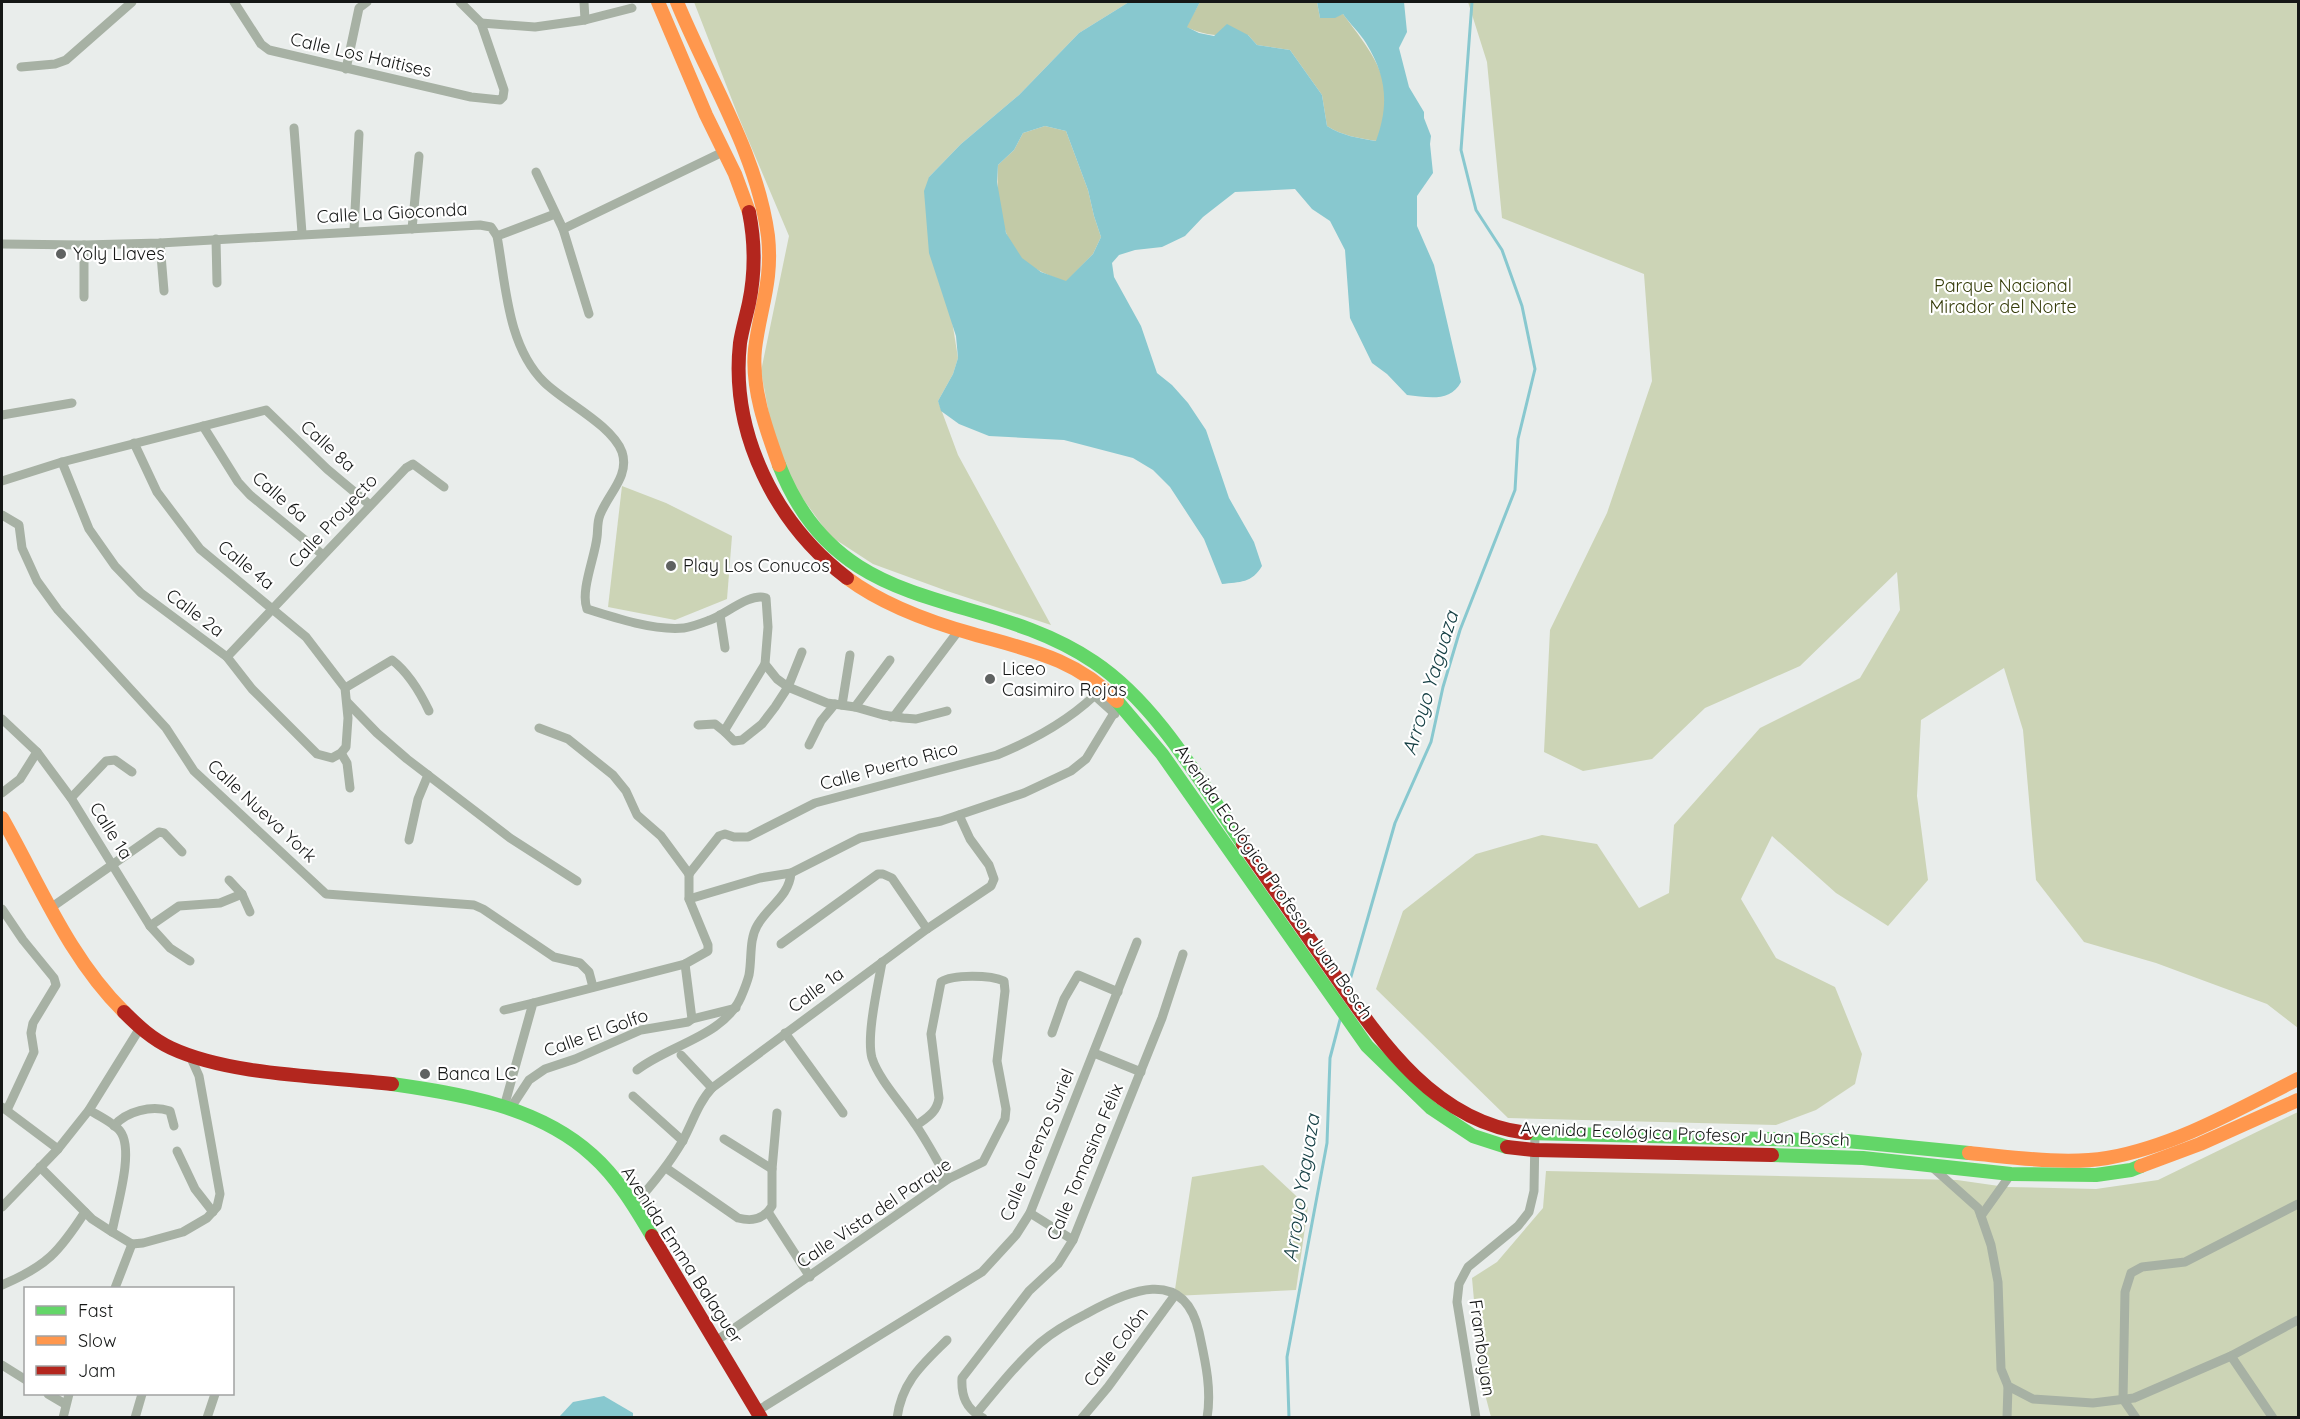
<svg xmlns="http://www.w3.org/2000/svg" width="2300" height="1419" font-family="Quicksand,sans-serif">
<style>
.green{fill:#ccd4b6}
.forest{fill:#c2caa7}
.water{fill:#88c8cf;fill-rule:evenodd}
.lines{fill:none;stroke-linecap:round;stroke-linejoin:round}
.stream{stroke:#88c8cf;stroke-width:3}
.street{stroke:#a7b1a4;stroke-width:9}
.fast{stroke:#63d668;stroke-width:14}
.slow{stroke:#ff974d;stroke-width:14}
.jam{stroke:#b3261e;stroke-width:14}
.poi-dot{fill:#5f6261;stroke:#fff;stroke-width:2}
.labels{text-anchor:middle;stroke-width:4.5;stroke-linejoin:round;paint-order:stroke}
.street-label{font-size:18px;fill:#151716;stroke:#fff}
.poi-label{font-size:18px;fill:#151716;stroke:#fff;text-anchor:start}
.park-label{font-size:18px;fill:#343b08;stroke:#fff}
.water-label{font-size:20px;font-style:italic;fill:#164045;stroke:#fff}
</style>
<rect width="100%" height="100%" fill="#e9edeb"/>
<g class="green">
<path d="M694,2H1129L1079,33L1019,95L961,144L929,177L958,358L953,374L938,401L958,455L1051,625L947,591L873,564L830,536L787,477L770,420L761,371L789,236L739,118Z"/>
<path d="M1468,2H2298V1028L2267,1004L2156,963L2084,942L2036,880L2023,730L2004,668L1921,720L1917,796L1928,880L1888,926L1836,893L1772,836L1741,899L1776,958L1835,987L1862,1054L1855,1084L1816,1110L1776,1125L1508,1118L1376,989L1403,911L1476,854L1542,835L1597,844L1639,908L1669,893L1674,825L1760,728L1860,678L1900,610L1897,572L1800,666L1705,708L1652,759L1583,771L1544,752L1550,630L1607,513L1652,381L1644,274L1502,218L1487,62Z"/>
<path d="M622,486L666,503L732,536L727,599L675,620L608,607Z"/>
<path d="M2298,1112V1417H1491L1481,1379L1472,1278L1497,1262L1543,1208L1546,1171L1957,1180L2006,1187L2096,1189L2158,1180Z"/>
<path d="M1263,1165L1308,1207L1296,1290L1174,1296L1192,1177Z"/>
</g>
<g class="forest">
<path d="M1200,2H1317L1320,18L1343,14C1362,40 1388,69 1386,105C1385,117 1380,130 1377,141C1358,138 1343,136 1327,126L1322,95L1290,50L1257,45L1248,35C1226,36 1207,37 1186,27Z"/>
<path d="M1045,126L1066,131L1088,190L1094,216L1101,237L1093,254L1066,282C1051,276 1033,270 1021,258C1000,235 996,195 998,165L1014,150L1023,133Z"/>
</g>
<g class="water">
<path d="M1129,2H1200L1187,27L1199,33L1214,36L1227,24L1248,35L1257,45L1290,50L1322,95L1327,126C1343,136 1358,138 1376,141C1389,105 1387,77 1366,43C1360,33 1350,24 1343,14L1335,18H1320L1317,2H1404L1407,32L1399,48L1409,87L1424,112V118L1431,136L1430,144L1433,173L1417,196V226L1434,265L1461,382C1450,403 1427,397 1407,395L1387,374L1372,363L1350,318L1345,250L1330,221L1312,209L1295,189L1235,192L1203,217L1185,236L1162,247L1135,250L1119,255L1112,263L1114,277L1141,326L1157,373L1172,385L1188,403L1206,430L1229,498L1254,542L1262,566C1252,583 1240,582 1222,584L1204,539L1170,487L1153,470L1133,458L1064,440L989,436L959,424L941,411L938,401L953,374L958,358L956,336L929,253L924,191L929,177L961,144L1019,95L1079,33ZM1045,126L1066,131L1088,190L1094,216L1101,237L1093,254L1066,281L1041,272L1022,258L1006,233L997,182L998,165L1014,150L1023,133Z"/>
<path d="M604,1396L633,1413V1417H559L573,1402Z"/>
</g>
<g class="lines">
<g class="stream">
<path d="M1348,987L1395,823L1431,742L1443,687L1460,630L1515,490L1518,439L1535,369L1522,306L1502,250L1476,210L1461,150L1472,2"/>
<path d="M1289,1418L1287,1357L1327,1143L1330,1058L1341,1016"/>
</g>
<g class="street">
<path d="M234,2L261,44L269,50L471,97L500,100L503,97L504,90L481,23L460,2"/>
<path d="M584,2L585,20"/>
<path d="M481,23L535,27L585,20L632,8"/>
<path d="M21,67L55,64L66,60L132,2"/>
<path d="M346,69L359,8L367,2"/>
<path d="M294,128L302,233"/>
<path d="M536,172L563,229L589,314"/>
<path d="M412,229L419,156"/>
<path d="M563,229L725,151"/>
<path d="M354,230L359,134"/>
<path d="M497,236L555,214"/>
<path d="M216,239L217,283"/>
<path d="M160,243L164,291"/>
<path d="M2,244L84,245L160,243L480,225L491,227L497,236C506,285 507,345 544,382C564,402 612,425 622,452C630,476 608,494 600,515C597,522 598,530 597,537C595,557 580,591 587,609C615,618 655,631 684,628C692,627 702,623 710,620C725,615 750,592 766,598L768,627L765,664L777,679L788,687L827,703L855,707L883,715L903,718L916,719L947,711"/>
<path d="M84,245V297"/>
<path d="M2,415L72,403"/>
<path d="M203,426L238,482L250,495L323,555"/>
<path d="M62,462L89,529L115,566L141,593L227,657L252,689L317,754L332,758L341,753L346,747L348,718L345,688L306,637L200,549L157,492L134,443"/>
<path d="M2,481L62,462L266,410L327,469L370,505"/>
<path d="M2,515L19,525L22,548L37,581L58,610L166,728L194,771L326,894L474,905L483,909L554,957L580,963L589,972L593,987"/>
<path d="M720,615L725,648"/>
<path d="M227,657L406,468L413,464L444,487"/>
<path d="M765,664L726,728L725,732L734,741L742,740L762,724L775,707L788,687L802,652"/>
<path d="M345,688L392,660C409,673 420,692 429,711"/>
<path d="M1095,696L1115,714"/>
<path d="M347,702L377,733L407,759L510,838L577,881"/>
<path d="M842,705L850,655"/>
<path d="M855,707L890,660"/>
<path d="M891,717L895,715L959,630"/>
<path d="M2,719L37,752L71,798L150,926L170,948L190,961"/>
<path d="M698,725L715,724L725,732"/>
<path d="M539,728L568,739L613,775L626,791L637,815L661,836L689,874"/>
<path d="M809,745L821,721L835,704"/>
<path d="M341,753L347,763L350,788"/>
<path d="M2,793L20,779L37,752"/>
<path d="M71,798L106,761L115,760L132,772"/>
<path d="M409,840L418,799L428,775"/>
<path d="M689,874L719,836L725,834L734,837H748L815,803L997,755C1036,739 1074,718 1103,687"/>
<path d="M229,880L242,894L250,912"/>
<path d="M689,899L760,878L791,873L860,838L941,821L1024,793L1071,771L1086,759L1120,703"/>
<path d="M52,907L159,832L164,833L182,852"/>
<path d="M2,909L23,940L54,978L56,985L33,1023L31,1033L34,1052L7,1110"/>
<path d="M150,926L179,906L220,903L242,894"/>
<path d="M781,944L878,874H883L892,878L927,929"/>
<path d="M882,962C878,986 866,1036 872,1058C879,1080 903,1105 915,1124C927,1141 937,1161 948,1179"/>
<path d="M504,1010L533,1003"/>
<path d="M692,1019L736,1008"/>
<path d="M785,1033L843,1113"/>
<path d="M1052,1033L1064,999L1078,975L1118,992"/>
<path d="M1094,1053L1141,1072"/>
<path d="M681,1055L712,1088"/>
<path d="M637,1070C669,1045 724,1036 741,997C744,990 747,983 749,975C752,959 749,940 757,926C768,906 789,897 791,873"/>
<path d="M633,1096L683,1141"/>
<path d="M2,1107L58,1149"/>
<path d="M504,1107L533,1003L685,964L708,951V945L689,899V874"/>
<path d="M510,1109L529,1080L545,1069L575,1059L641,1030L688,1022L692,1019L685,964"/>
<path d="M114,1126C126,1111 152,1105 170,1111L174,1126"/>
<path d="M724,1139L772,1169"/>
<path d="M177,1151L195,1189L213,1212"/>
<path d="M40,1167L92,1219L112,1232C116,1209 135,1150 120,1131C114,1123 99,1116 89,1110"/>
<path d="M1932,1167L1978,1208L1981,1216L1991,1245L1998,1282L2001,1369L2008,1386L2033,1399L2093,1403L2134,1398L2231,1356L2298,1320"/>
<path d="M666,1168L738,1218C753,1222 764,1219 772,1206V1169L777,1113"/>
<path d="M633,1206C652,1185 668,1166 682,1142C692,1124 698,1103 712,1088L927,929L991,886L994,879L989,865L970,839L959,815"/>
<path d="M2,1207L58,1149L89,1110L140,1028"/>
<path d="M768,1212L810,1277"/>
<path d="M1030,1213L1073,1240"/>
<path d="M1981,1216L2011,1174"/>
<path d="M112,1232L132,1244L143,1243L183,1232L207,1218L217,1207L220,1194L211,1143L199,1076L190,1056"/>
<path d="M2,1285C47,1266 59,1252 85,1212"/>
<path d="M115,1288L132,1244"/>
<path d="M716,1341L948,1179L983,1162L1005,1119L1006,1109L997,1061L1005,991L1004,981C991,975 953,974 941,982L931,1034L939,1098C937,1112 928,1117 917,1125"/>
<path d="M2231,1356L2273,1418"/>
<path d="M2,1365L26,1380"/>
<path d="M48,1394L65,1404"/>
<path d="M757,1411L982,1272L1016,1235L1030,1213L1137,942"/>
<path d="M976,1414C996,1390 1016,1364 1040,1343C1054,1331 1070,1322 1086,1314C1127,1291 1184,1265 1199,1332C1205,1360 1212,1389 1207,1418"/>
<path d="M63,1418L69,1394"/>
<path d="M135,1418L142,1394"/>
<path d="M207,1418L215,1394"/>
<path d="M897,1418C902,1381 923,1364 947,1340"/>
<path d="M983,1418C966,1409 961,1396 962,1378L1029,1291L1058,1264L1073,1240L1162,1018L1183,954"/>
<path d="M1082,1418L1108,1387L1175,1295"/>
<path d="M1476,1418L1457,1302L1459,1284L1468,1267L1518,1226L1529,1212L1534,1191L1535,1133"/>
<path d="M2007,1418L2008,1386"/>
<path d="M2136,1418L2123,1399L2125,1292L2131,1273L2142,1267L2185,1262L2298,1204"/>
</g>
<g class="fast">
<path d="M779,465C840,622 980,585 1094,662C1157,704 1201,783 1243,844"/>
<path d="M1117,701L1162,754L1367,1046L1431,1108L1473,1136L1507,1147"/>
<path d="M392,1084C461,1094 538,1106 592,1155C617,1177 635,1207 652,1236"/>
<path d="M1527,1133L1847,1141L1969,1153"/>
<path d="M1772,1155L1863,1158L2011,1174L2096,1175L2131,1170L2141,1166"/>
</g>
<g class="slow">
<path d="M658,2L706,115L735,174L749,212"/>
<path d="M677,2C708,78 757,153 768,236C773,281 760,308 755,349C751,388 766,429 779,465"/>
<path d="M847,578C883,605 930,622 973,634C1029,650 1075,658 1117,701"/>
<path d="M2,818C39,883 69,958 124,1012"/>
<path d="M1969,1153C2012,1157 2064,1165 2107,1158C2175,1146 2237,1110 2298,1079"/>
<path d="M2141,1166L2200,1144L2298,1100"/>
</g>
<g class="jam">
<path d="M749,212C755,242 755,274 749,303C746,317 742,330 740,343C730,434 776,524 847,578"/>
<path d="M1243,844C1271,884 1299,924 1327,964C1377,1036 1432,1122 1527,1133"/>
<path d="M124,1012C138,1026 152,1039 171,1048C231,1076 325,1076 392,1084"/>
<path d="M1507,1147L1534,1150L1772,1155"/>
<path d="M652,1236L761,1418"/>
</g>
</g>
<g class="poi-dot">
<circle cx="61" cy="254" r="6"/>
<circle cx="671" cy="566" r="6"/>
<circle cx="990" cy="679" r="6"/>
<circle cx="425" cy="1074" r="6"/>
</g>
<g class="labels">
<g class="street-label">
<text transform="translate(361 55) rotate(13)" y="6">Calle Los Haitises</text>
<text transform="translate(392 213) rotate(-3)" y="6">Calle La Gioconda</text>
<text transform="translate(328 446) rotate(42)" y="6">Calle 8a</text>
<text transform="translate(280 497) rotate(41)" y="6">Calle 6a</text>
<text transform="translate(333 521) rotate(-47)" y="6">Calle Proyecto</text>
<text transform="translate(246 565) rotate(39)" y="6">Calle 4a</text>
<text transform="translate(195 613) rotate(37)" y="6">Calle 2a</text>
<text transform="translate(889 766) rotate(-15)" y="6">Calle Puerto Rico</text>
<text transform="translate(262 811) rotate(43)" y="6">Calle Nueva York</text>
<text transform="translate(111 831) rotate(58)" y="6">Calle 1a</text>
<text transform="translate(1274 882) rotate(55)" y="6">Avenida Ecológica Profesor Juan Bosch</text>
<text transform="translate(816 990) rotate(-36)" y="6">Calle 1a</text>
<text transform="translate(596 1033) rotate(-20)" y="6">Calle El Golfo</text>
<text transform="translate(1685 1134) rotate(2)" y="6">Avenida Ecológica Profesor Juan Bosch</text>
<text transform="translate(1037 1145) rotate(-67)" y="6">Calle Lorenzo Suriel</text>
<text transform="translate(1085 1162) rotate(-67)" y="6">Calle Tomasina Félix</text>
<text transform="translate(874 1213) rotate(-34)" y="6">Calle Vista del Parque</text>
<text transform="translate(682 1255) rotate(57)" y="6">Avenida Emma Balaguer</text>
<text transform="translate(1116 1347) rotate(-53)" y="6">Calle Colón</text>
<text transform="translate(1482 1348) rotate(82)" y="6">Framboyan</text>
</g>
<g class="poi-label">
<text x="73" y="260">Yoly Llaves</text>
<text x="683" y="572">Play Los Conucos</text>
<text x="1002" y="675">Liceo<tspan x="1002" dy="21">Casimiro Rojas</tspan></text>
<text x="437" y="1080">Banca LC</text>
</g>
<g class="park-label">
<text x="2003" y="292">Parque Nacional<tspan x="2003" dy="21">Mirador del Norte</tspan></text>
</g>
<g class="water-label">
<text transform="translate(1430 683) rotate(-73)" y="7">Arroyo Yaguaza</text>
<text transform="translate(1301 1188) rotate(-81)" y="7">Arroyo Yaguaza</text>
</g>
</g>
<rect width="2300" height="1419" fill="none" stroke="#151716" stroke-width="6"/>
<rect x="24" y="1287" width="210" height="108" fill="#ffffff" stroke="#a1a2a2" stroke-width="1.5"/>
<rect x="36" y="1306" width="30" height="9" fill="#63d668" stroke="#a1a2a2" stroke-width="1.5"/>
<text x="78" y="1317" font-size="18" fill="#151716">Fast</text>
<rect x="36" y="1336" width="30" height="9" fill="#ff974d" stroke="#a1a2a2" stroke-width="1.5"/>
<text x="78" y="1347" font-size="18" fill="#151716">Slow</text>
<rect x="36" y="1366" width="30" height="9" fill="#b3261e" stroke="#a1a2a2" stroke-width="1.5"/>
<text x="78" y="1377" font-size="18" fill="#151716">Jam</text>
</svg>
